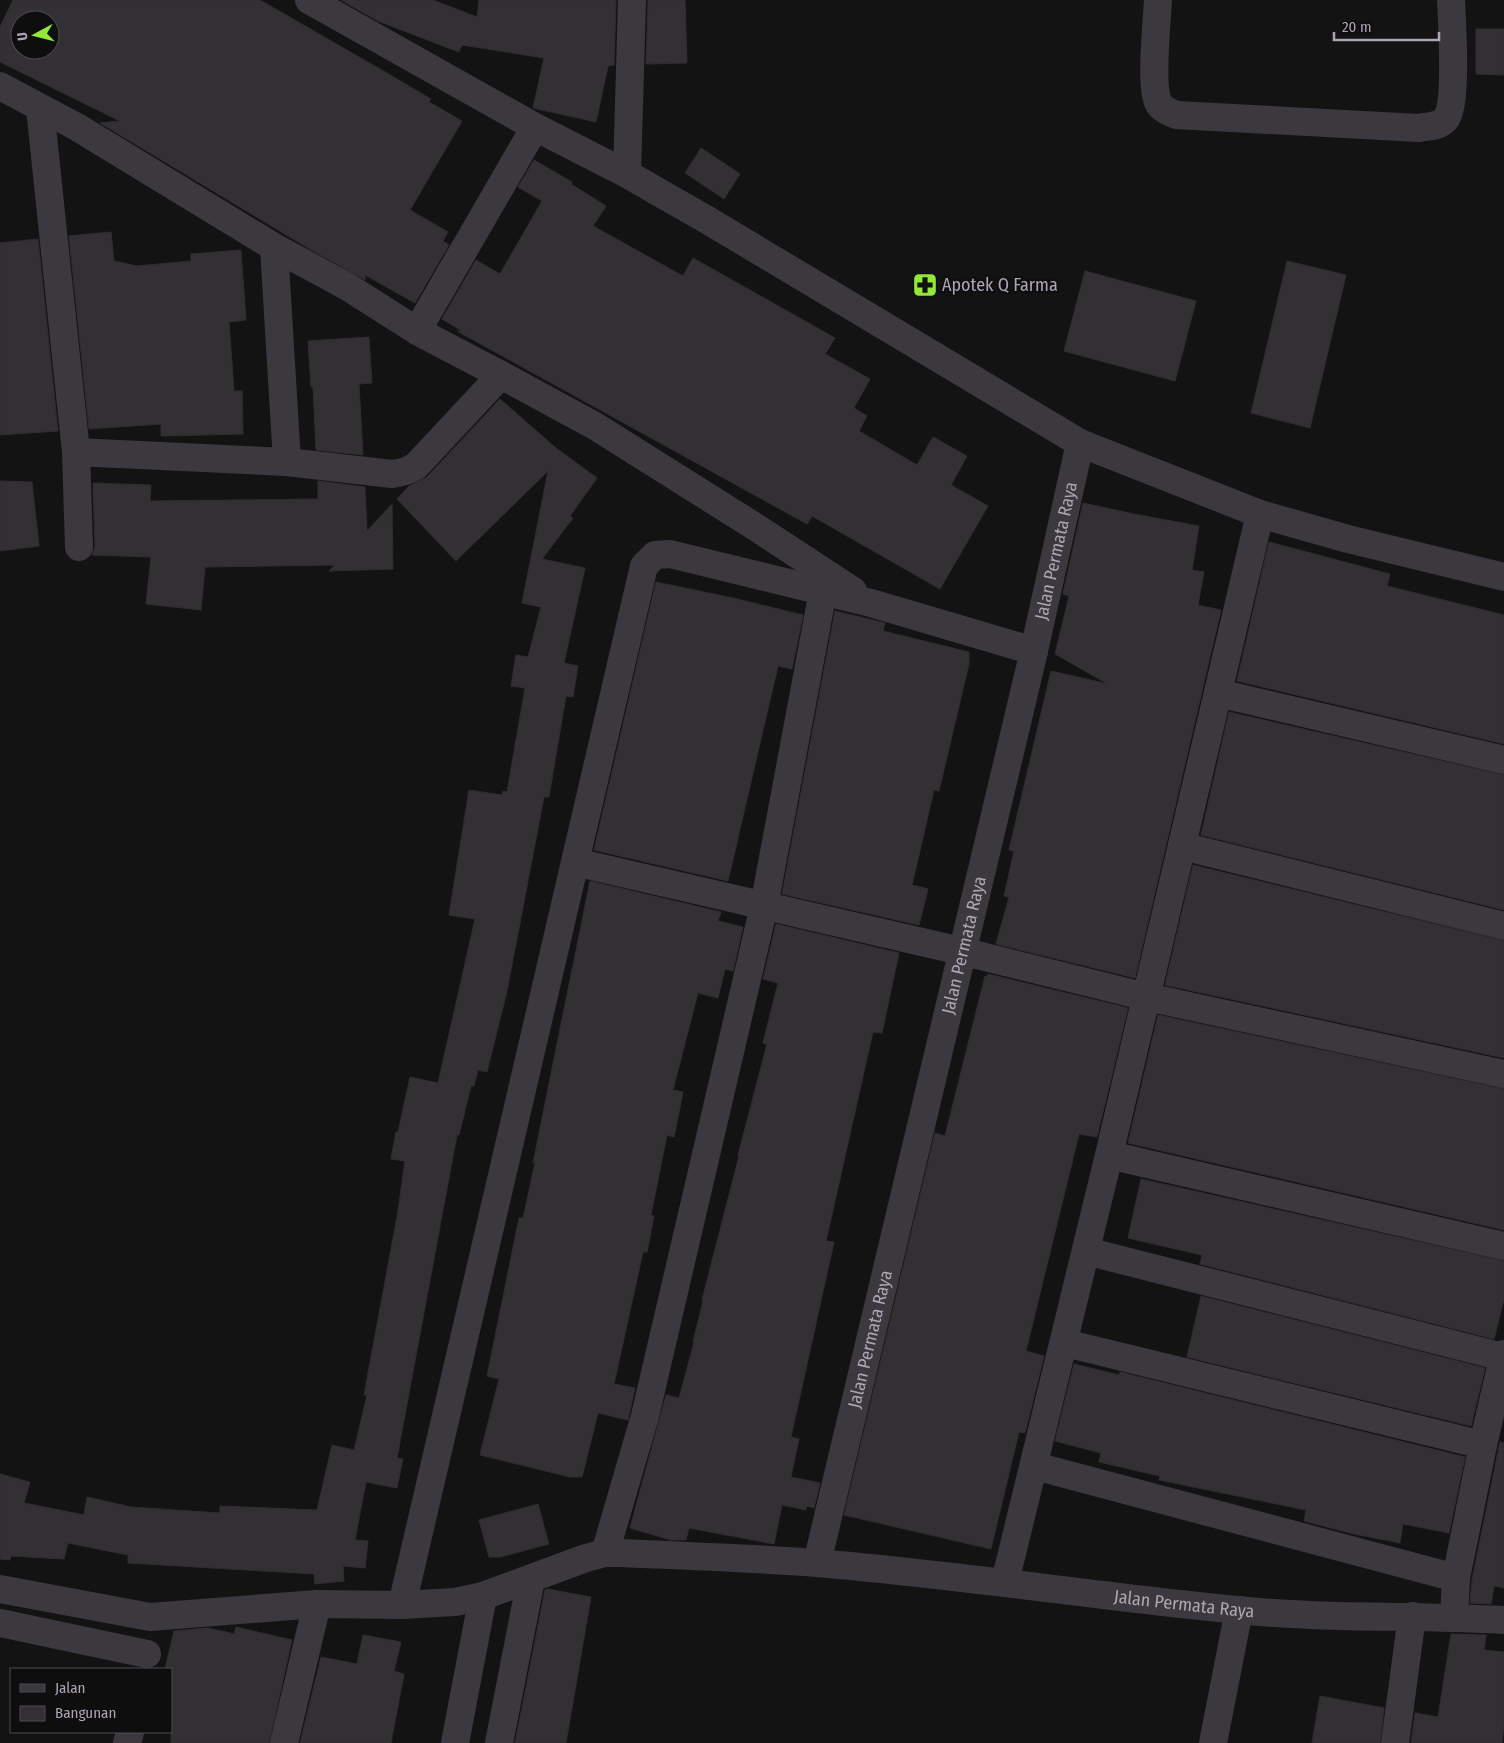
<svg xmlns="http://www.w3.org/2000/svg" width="1504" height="1743" font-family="'Fira Sans Condensed',sans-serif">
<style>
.building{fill:#333033;stroke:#302d30;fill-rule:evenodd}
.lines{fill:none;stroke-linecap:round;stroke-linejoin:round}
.minor{stroke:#3c393e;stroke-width:28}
.labels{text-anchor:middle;stroke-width:4.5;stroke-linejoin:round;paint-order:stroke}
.poi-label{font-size:18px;fill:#ada5b4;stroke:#0f0e0f;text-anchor:start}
.street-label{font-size:18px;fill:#ada5b4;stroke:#0f0e0f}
</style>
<rect width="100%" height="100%" fill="#141314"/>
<g class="building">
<path d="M13,0H260L380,69L431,99L429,102L462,121L410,210L448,232L443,241L449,245L415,303L365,275V280L313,251L100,123L120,121L0,62V27ZM20,20H50V50H20Z"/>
<path d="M341,0H433L477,17L479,0H616L614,65L608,66L596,122L533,108L544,58L462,45L459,52L378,21Z"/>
<path d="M648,0H685L687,63L646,64Z"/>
<path d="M1476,29H1504V75L1476,74Z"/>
<path d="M701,148L740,174L724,199L685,173Z"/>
<path d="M534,160L572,182L571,184L606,206L593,226L683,276L693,258L835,338L825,354L870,379L854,408L867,416L859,431L917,465L933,437L967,456L951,485L988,506L940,589L812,516L807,524L457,331H462L442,319L476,260L500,274L542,201L518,187Z"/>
<path d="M111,232L114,261L137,266L191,261V254L241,250L246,320L229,322L234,391H242L243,434L161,436V424L89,429L69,236Z"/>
<path d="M38,239L58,431L0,435V243Z"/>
<path d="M1287,261L1346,275L1310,428L1251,413Z"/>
<path d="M1085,271L1196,301L1175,381L1064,351Z"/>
<path d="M369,337L372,383L359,384L363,455L316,450L313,387H311L308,341Z"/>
<path d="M500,399L556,448L597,478L570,516L573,518L542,559L585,568L564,663L578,666L573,697L566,696L549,797H544L507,991L487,1072L478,1070L474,1086H471L459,1135H457L397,1458L403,1459L397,1488L366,1482L355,1540L368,1541L365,1568L343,1566L344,1581L315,1584L314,1574L128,1563V1555L68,1543L64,1559L11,1556L10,1560L0,1559V1474L30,1482L24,1503L84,1515L87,1497L131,1507L220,1513V1506L317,1510L332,1445L354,1450L367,1395H364L398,1211L405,1161L391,1159L396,1132H398L410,1077L438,1083L475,919L449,915L469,790L502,795L503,791L507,792L525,688L511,686L516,655L528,657L541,607L522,603L548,471L456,561L397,499L409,486L427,477Z"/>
<path d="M0,481L32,482L39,546L0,551Z"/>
<path d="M318,481L365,487L367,531L392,504L393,569L329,571L335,565L205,567L201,610L146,604L151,557L92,555L95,547L93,483L151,485L150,501L318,499Z"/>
<path d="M1083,503L1139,515L1199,526L1192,570L1204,572L1198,605L1221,610L1135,978L996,944L1009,897L1004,896L1014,851L1009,850L1051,671L1108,684L1055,654L1069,596L1063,594Z"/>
<path d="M1269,542L1390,574L1387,586L1504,615V744L1237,681Z"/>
<path d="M656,582L733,598L803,615L792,669L778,666L728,881L594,850Z"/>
<path d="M835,611L885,623L883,631L969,652V664L939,791L934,790L912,885L928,889L919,925L782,894Z"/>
<path d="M1229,712L1504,775V910L1201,835Z"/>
<path d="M1193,865L1504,941V1058L1165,985Z"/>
<path d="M590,881L721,912L718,921L743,927L733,971L725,969L718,998L698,993L673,1090L683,1092L674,1137L667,1135L651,1215L654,1216L647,1252H643L614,1384L635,1388L628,1420L598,1413L582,1477H570L480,1455L499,1379L487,1376L519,1218H523L535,1163H533Z"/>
<path d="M776,924L899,953L882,1033L873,1032L826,1241L834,1242L791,1437L799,1439L791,1477L820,1483L814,1508L807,1506L806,1510L782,1505L774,1544L689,1528L686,1540H671L630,1528L666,1395L679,1398L694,1343L693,1342L703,1301L702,1300L739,1156L738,1155L767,1044L763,1043L778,983L763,979Z"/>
<path d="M988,974L1128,1008L1097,1137L1079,1134L1026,1351L1044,1356L1025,1433L1019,1432L991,1549L844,1515L935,1133L945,1136L985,976L987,977Z"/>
<path d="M1158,1015L1504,1089V1230L1128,1143Z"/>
<path d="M1141,1179L1504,1261V1299L1494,1339L1200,1264L1202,1255L1128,1238Z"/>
<path d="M1201,1296L1485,1368L1471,1426L1187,1357Z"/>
<path d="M1074,1364L1119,1375L1120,1372L1465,1457L1449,1533L1403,1524L1400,1543L1354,1534L1304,1521L1306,1510L1159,1480L1160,1476L1099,1462L1101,1453L1055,1441Z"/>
<path d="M1500,1442L1504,1443V1588L1494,1586L1491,1604L1470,1603L1472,1580Z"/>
<path d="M538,1504L549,1544L500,1557H489L479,1520Z"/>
<path d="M547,1589L591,1597L566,1743H515L545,1590Z"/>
<path d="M236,1627L292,1640L269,1743H171V1669H165L174,1631L208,1628L234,1634Z"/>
<path d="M1451,1634L1486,1635L1484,1650L1504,1652V1725L1502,1743H1411L1415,1713L1438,1717Z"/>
<path d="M363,1635L401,1642L394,1671L404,1674L391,1743H300L321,1657L357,1664Z"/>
<path d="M1320,1696L1384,1708L1380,1743H1312Z"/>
</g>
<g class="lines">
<g class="minor">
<path d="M309,0L535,127L627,174L709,221L1080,443L1260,514L1348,539L1504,577"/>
<path d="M1158,0C1157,23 1150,84 1158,102C1161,109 1169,112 1176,115L1419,128C1429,126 1441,127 1447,117C1457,100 1452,24 1451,0"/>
<path d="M0,86L77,127L274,247L348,287L417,331L501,375L595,426L754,526L853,591"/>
<path d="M40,108L76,452"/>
<path d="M627,174L632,0"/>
<path d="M274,247L287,462"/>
<path d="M417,331L535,127"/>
<path d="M79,547L76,452L287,462L392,474C401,473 408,471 416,466L501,375"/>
<path d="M1034,651L871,603L670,554L655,555L644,566L575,862L961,951L1147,997L1504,1074"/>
<path d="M1218,693L1504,760"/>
<path d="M1182,846L1504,926"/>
<path d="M1109,1155L1504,1246"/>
<path d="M1086,1251L1503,1357"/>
<path d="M1065,1343L1483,1445"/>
<path d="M1035,1466L1456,1578"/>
<path d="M605,1553L645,1416L764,906L823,591"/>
<path id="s1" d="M817,1563L1034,651L1080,443"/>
<path d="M1005,1582L1109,1155L1260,514"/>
<path id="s2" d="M0,1589L150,1617L317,1604L402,1605L455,1602L483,1596L586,1558L605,1553H622C687,1556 752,1558 817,1563C958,1575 1097,1596 1237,1610C1326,1619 1415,1615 1504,1620"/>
<path d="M402,1605L575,862"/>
<path d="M1454,1618L1456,1578L1483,1445L1504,1354"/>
<path d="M0,1623L147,1654"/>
<path d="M127,1743L130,1732"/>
<path d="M284,1743L317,1604"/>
<path d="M455,1743L483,1596"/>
<path d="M499,1743L531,1579"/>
<path d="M1213,1743L1239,1610"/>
<path d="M1395,1743L1412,1616"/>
</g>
</g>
<defs>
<symbol id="pharmacy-square" viewBox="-11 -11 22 22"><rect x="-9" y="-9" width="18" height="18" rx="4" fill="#93e738" stroke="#0f0e0f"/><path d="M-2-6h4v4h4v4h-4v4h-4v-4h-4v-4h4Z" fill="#111"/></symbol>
</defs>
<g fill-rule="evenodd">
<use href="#pharmacy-square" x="911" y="271" width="28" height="28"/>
</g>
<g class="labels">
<g class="poi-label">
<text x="942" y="291">Apotek Q Farma</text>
</g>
<g class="street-label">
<text dy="6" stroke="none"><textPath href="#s1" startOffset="1040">Jalan Permata Raya</textPath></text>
<text dy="6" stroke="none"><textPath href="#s1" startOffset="635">Jalan Permata Raya</textPath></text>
<text dy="6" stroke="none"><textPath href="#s1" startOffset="230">Jalan Permata Raya</textPath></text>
<text dy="6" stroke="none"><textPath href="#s2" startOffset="1198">Jalan Permata Raya</textPath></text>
</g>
</g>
<rect x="10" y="1668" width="162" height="65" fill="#0f0e0f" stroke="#4e4a51"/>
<rect x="20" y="1684" width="25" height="8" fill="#3c393e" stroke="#4e4a51"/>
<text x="55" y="1693" font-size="15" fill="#ada5b4">Jalan</text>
<rect x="20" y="1706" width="25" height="15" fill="#333033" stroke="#4e4a51"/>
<text x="55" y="1718" font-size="15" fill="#ada5b4">Bangunan</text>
<g transform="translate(35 35) rotate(263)"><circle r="24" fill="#0f0e0f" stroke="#4e4a51"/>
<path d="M0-4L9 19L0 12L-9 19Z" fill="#93e738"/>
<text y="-8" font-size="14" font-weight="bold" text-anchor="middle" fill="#ada5b4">U</text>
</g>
<path d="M1334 32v8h105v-8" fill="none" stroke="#ada5b4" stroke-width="2.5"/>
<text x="1342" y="32" font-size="15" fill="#ada5b4" stroke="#0f0e0f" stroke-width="4" paint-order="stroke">20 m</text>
</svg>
